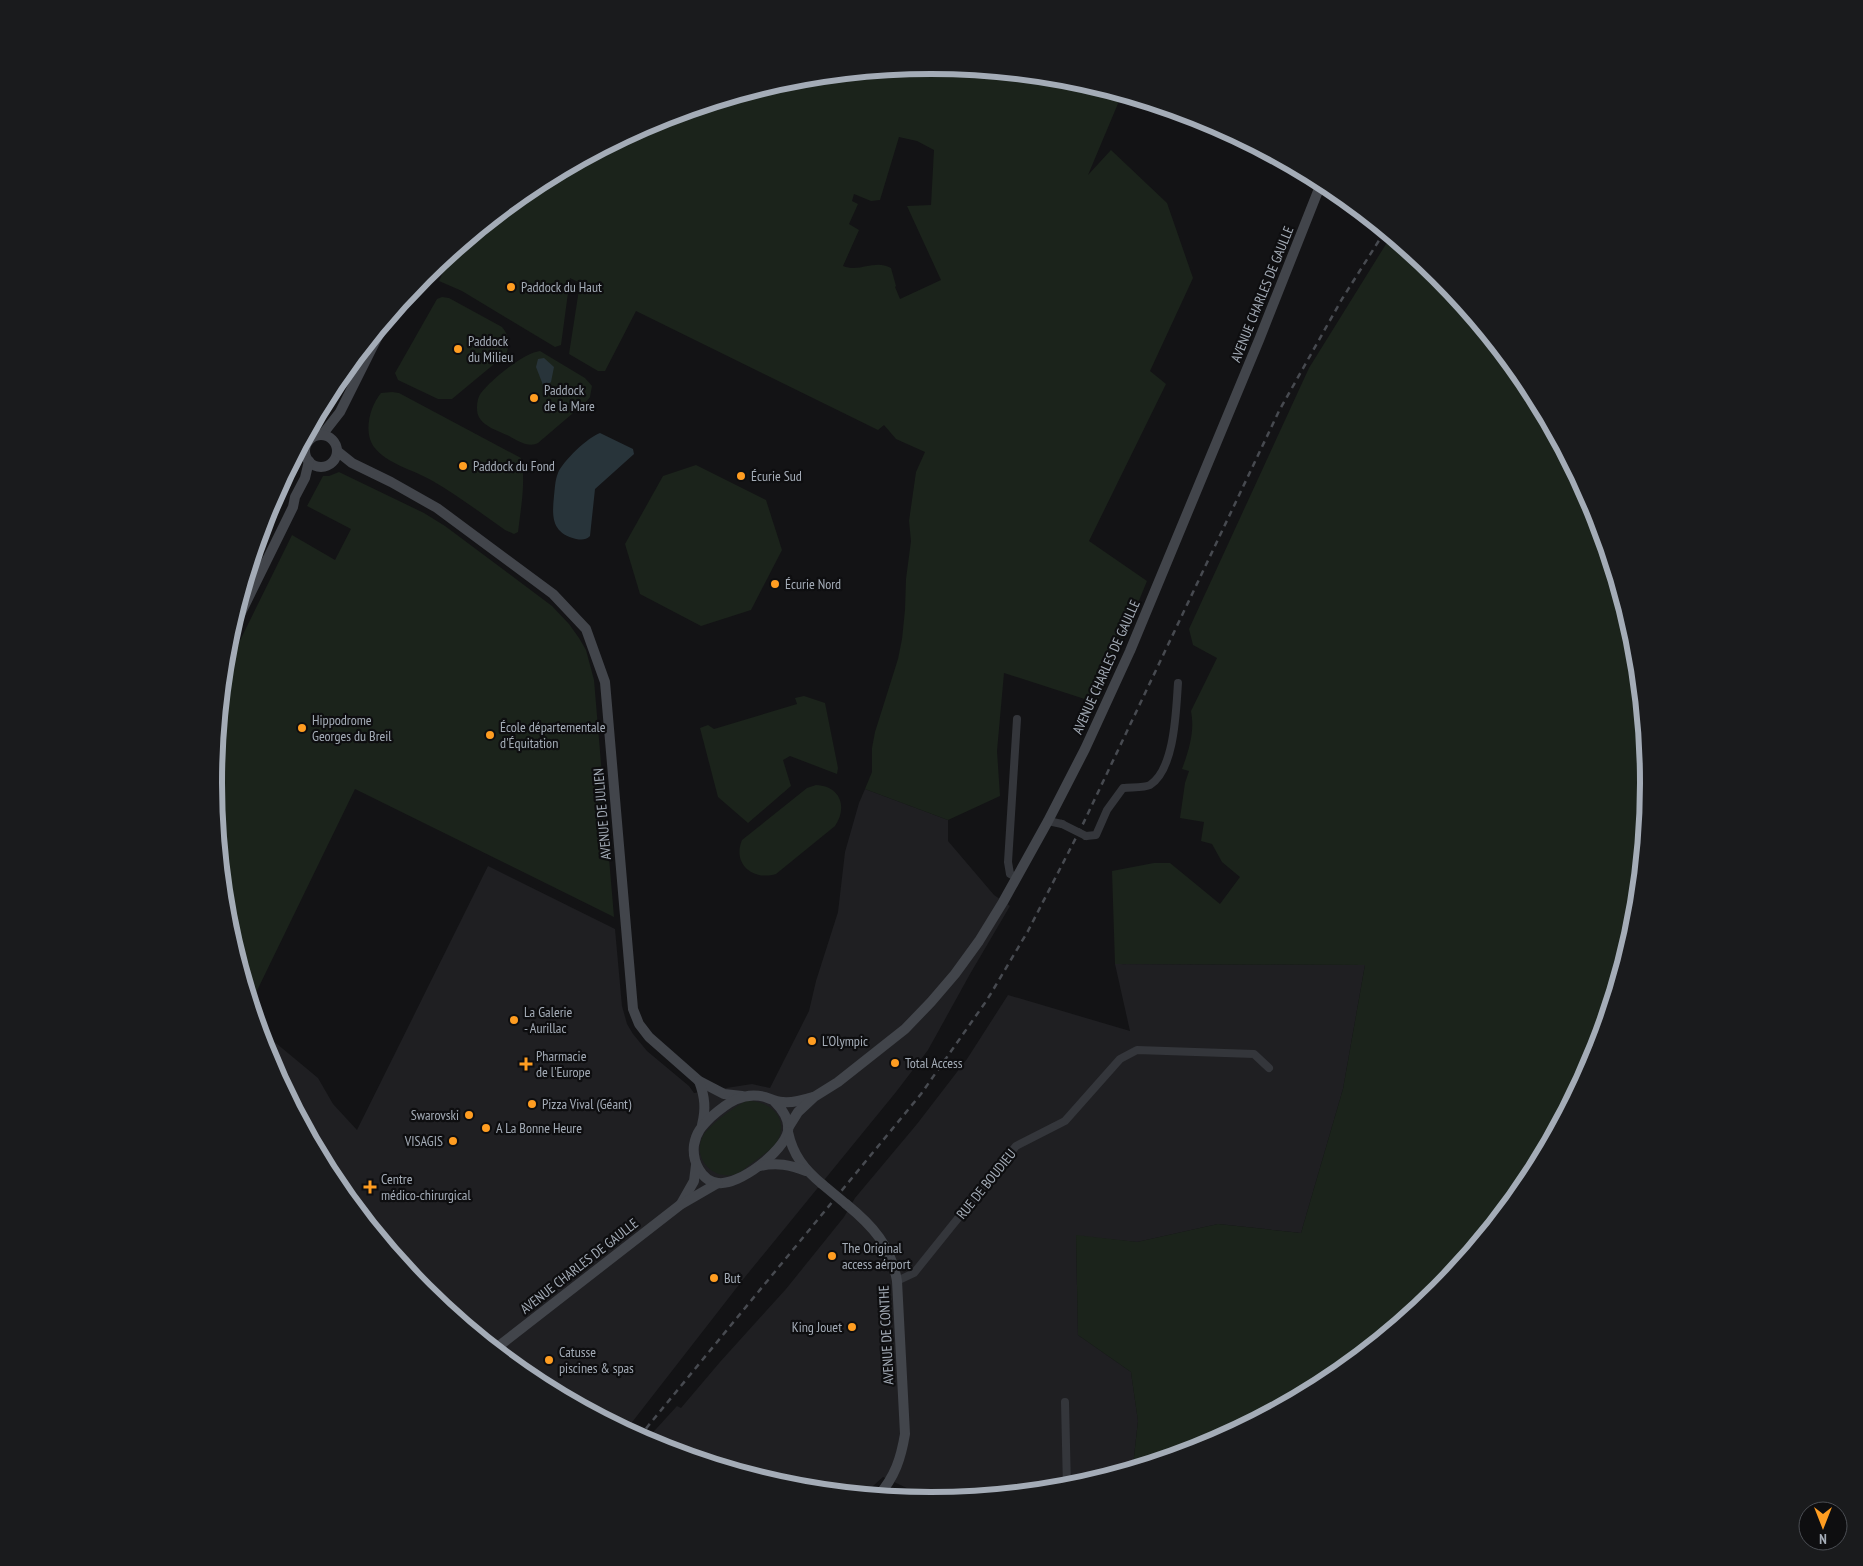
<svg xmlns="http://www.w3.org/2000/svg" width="1863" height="1566" font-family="'PT Sans Narrow',sans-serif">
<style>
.built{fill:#1f1f22}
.green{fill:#1b231b;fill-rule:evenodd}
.water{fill:#28343a}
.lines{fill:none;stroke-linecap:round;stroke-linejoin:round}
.street{stroke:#34363b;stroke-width:8}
.secondary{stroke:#42454b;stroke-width:10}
.rail{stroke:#474a50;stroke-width:2.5;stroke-dasharray:6 5;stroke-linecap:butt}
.street-bridge{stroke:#34363b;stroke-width:8}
.secondary-bridge{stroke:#42454b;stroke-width:10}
.poi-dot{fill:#ff9d21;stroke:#0e0e10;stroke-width:2}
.labels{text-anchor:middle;stroke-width:4.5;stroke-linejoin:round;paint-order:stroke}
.poi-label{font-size:14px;fill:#a4acb7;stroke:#0e0e10;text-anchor:start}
.street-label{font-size:14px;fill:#a4acb7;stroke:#0e0e10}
.rim{fill:none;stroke:#a4acb7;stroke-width:6}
</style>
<rect width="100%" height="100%" fill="#131315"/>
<g class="built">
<path d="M297,454L302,457L275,513L268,508Z"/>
<path d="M865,789L948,820V841L994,895L1010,906L970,974L928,1050L896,1092L745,1277L626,1430L532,1380L424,1290L334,1182L268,1058L259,1029L318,1078L333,1104L357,1130L488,866L615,929L622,1006L627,1024L633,1034L647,1051L689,1086L694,1093L752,1084L770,1088L809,1011L816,981L838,912L845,852L859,803Z"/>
<path d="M1115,964L1365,965L1343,1089L1301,1233L1218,1224L1137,1242L1076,1236L1078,1335L1131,1372L1138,1421L1133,1466L1051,1489L949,1499L922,1495L883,1477L864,1494L791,1487L656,1446L646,1440L677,1406L681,1408L720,1362L786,1289L844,1217L855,1198L917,1124L967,1059L1008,995L1130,1031Z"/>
</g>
<g class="green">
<path d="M932,65L1072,79L1122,94L1088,175L1111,150L1167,203L1193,278L1150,371L1166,384L1089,541L1147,581L1097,703L1004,673L997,751L1000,796L948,820L865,789L872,772V748L875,732L898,659L902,639L905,610L906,579L911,541L909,521L916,472L925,452L896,439L884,425L878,430L636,311L605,371H598L569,354L580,283L570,278L561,345L555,347L462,291L439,281L453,251L533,186L657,120L792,79ZM899,137L917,141L934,150L931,205L907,206L941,280L900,299L895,287L896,286L891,268C874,259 860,273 843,266L859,230L849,224L858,204L852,201L854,194L871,201L880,200Z"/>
<path d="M1391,236L1439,276L1529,384L1595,509L1636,643L1649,783L1636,923L1595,1058L1528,1182L1439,1291L1330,1380L1206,1446L1135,1468L1133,1466L1138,1421L1131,1372L1078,1335L1076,1235L1137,1242L1218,1224L1301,1233L1343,1089L1365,965L1115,964L1112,871L1154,863H1170L1220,904L1240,877L1222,862L1212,844L1201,841L1204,822L1180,818L1185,783L1189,771L1182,769C1189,750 1195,731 1191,711L1217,658L1193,645L1189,629L1309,368Z"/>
<path d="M442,297L449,298L502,327C509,335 511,346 505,355L452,399H438L398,380L395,373L437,299Z"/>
<path d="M540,351L585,378L592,386L590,397L586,402L538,443C529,448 518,441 509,436C499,431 483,427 478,415C476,409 477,398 481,393C491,380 523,353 540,351Z"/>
<path d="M392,392L399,393L521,458C526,482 521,507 518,532L514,534L505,530C481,513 457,495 431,480C414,470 387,464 374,447C363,432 370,406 381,393Z"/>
<path d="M696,465L766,500L782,550L751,610L701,626L640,594L625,544L663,476Z"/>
<path d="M339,472L424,513L445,526L552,606L569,624L579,638L586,650L594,680L614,917L355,789L251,1003L227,923L214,783L224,673L292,535L335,560L351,529L307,506L323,476H329Z"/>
<path d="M804,696L825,703L838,768L837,774L790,756L783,760L791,786L748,823L718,797L700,728L708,725L714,729L797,704L795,698Z"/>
<path d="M816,785C840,786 848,807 835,826L776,874C753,881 732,864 742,840L807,788Z"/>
<path d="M747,1101C771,1100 791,1120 776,1143C770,1151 760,1157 752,1163C746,1167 741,1173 733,1175C711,1179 692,1157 703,1136C708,1126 736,1105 747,1101Z"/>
</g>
<g class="water">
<path d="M544,358L554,367L551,382L545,386L543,385L536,367L538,359Z"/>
<path d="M600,433L633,449L634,454L595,489L590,536C586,540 582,540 576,539C551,533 552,516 554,496C555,488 555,480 558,473C563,461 588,437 600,433Z"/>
</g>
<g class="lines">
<g class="street">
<path d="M1048,821L1062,824"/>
<path d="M1086,836L1096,835L1107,810L1123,788C1131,787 1144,788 1150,785C1175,769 1176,710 1178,683"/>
<path d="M1016,877L1010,874L1008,862L1017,719"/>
<path d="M897,1281L914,1273L1016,1146L1065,1121L1120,1059L1137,1050L1254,1054L1269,1068"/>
<path d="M1065,1402L1067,1488"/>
<path d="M883,1490L899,1498"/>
</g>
<g class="secondary">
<path d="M322,435L340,412L384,324"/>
<circle cx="321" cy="451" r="16"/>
<path d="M337,451L352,463L391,482L437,508L553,594L586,629L605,682L633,1009L639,1024L649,1037L699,1081L724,1094L742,1096"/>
<path d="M229,637L293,507L295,497L305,478L309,461"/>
<path d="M699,1081C705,1097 706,1109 702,1125"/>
<path d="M774,1101C781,1108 790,1119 788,1131C784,1151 739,1186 718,1183C701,1181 692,1161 694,1145C696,1132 702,1126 711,1117C727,1103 743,1091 765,1097C771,1099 776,1102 783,1102C793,1103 803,1100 813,1097"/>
<path d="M788,1128L798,1112L814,1097L838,1082L905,1029L931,1002L955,974L979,941L1003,902L1048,821L1085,749L1130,651L1259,340L1322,181"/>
<path d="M788,1132C793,1155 804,1169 822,1184"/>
<path d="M760,1166C777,1162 790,1165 806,1171"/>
<path d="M681,1204L694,1181L696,1165"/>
<path d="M846,1204C873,1226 891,1246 897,1281L905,1434C901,1458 895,1477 878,1496"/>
<path d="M495,1349L680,1205L718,1183"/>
</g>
<path class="rail" d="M639,1437L921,1094L987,1000L1028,931L1082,826L1279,411L1342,299L1385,231"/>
<path class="street-bridge" d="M1062,824L1086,836"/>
<path class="secondary-bridge" d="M822,1184L846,1204"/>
</g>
<g class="poi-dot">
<circle cx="511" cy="287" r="5"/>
<circle cx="458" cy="349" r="5"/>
<circle cx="534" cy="398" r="5"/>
<circle cx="463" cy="466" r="5"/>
<circle cx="741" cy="476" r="5"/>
<circle cx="775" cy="584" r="5"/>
<circle cx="302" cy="728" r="5"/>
<circle cx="490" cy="735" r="5"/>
<circle cx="514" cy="1020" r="5"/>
<circle cx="812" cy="1041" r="5"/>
<circle cx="895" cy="1063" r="5"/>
<path d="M523.5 1056.5h5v5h5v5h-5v5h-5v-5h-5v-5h5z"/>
<circle cx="532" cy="1104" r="5"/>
<circle cx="469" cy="1115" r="5"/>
<circle cx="486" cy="1128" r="5"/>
<circle cx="453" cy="1141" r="5"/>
<path d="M367.5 1179.5h5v5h5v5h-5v5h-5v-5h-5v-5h5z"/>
<circle cx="832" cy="1256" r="5"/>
<circle cx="714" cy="1278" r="5"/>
<circle cx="852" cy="1327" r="5"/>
<circle cx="549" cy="1360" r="5"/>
</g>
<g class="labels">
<g class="poi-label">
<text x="521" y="292">Paddock du Haut</text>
<text x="468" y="346">Paddock<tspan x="468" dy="16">du Milieu</tspan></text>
<text x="544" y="395">Paddock<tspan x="544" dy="16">de la Mare</tspan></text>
<text x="473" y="471">Paddock du Fond</text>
<text x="751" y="481">Écurie Sud</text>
<text x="785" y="589">Écurie Nord</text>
<text x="312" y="725">Hippodrome<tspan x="312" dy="16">Georges du Breil</tspan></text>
<text x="500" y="732">École départementale<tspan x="500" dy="16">d'Équitation</tspan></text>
<text x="524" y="1017">La Galerie<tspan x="524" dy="16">- Aurillac</tspan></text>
<text x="822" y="1046">L'Olympic</text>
<text x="536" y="1061">Pharmacie<tspan x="536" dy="16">de l'Europe</tspan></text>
<text x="905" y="1068">Total Access</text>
<text x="542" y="1109">Pizza Vival (Géant)</text>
<text x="459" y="1120" text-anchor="end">Swarovski</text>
<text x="496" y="1133">A La Bonne Heure</text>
<text x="443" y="1146" text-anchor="end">VISAGIS</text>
<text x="381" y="1184">Centre<tspan x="381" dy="16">médico-chirurgical</tspan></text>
<text x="842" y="1253">The Original<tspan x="842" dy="16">access aérport</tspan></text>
<text x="724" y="1283">But</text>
<text x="842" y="1332" text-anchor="end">King Jouet</text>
<text x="559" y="1357">Catusse<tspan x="559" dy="16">piscines &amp; spas</tspan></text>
</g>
<g class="street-label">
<text transform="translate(1262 294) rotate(-68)" y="5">AVENUE CHARLES DE GAULLE</text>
<text transform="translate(1106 667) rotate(-66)" y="5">AVENUE CHARLES DE GAULLE</text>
<text transform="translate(602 814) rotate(-95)" y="5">AVENUE DE JULIEN</text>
<text transform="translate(986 1184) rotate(-51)" y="5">RUE DE BOUDIEU</text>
<text transform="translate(579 1266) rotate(-38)" y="5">AVENUE CHARLES DE GAULLE</text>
<text transform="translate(886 1335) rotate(-93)" y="5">AVENUE DE CONTHE</text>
</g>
</g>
<path d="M0 0H1863V1566H0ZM222 783a709 709 0 1 1 1418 0a709 709 0 1 1-1418 0Z" fill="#1a1b1d" fill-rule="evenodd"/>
<path class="rim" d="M222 783a709 709 0 1 1 1418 0a709 709 0 1 1-1418 0Z"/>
<g transform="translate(1823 1526) rotate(180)"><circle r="24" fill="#0e0e10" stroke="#4a4d53"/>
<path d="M0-4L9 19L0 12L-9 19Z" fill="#ff9d21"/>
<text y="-8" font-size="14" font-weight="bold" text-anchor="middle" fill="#a4acb7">N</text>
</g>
</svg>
